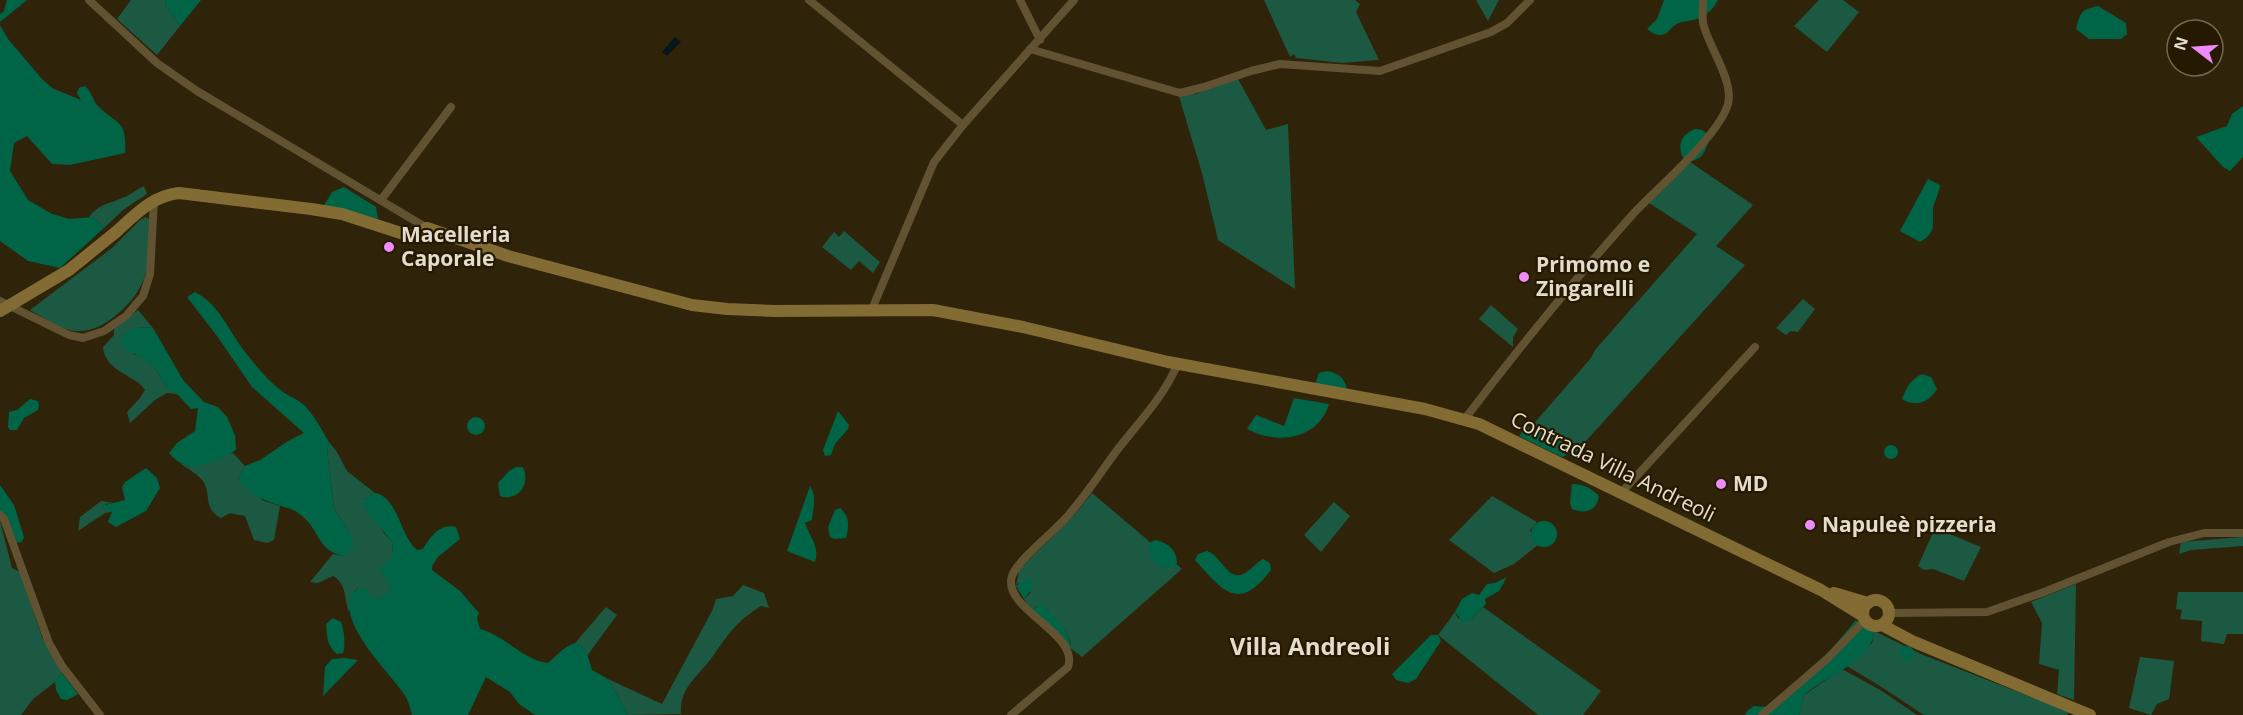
<svg xmlns="http://www.w3.org/2000/svg" width="2243" height="715" font-family="'Open Sans',sans-serif">
<style>
.green{fill:#1b5942}
.forest{fill:#006547}
.water{fill:#061719}
.lines{fill:none;stroke-linecap:round;stroke-linejoin:round}
.minor{stroke:#615331;stroke-width:8}
.secondary{stroke:#836c34;stroke-width:12}
.secondary-bridge{stroke:#836c34;stroke-width:12}
.poi-dot{fill:#ed8cf9;stroke:#251901;stroke-width:2}
.labels{text-anchor:middle;stroke-width:4.5;stroke-linejoin:round;paint-order:stroke}
.poi-label{font-size:21px;font-weight:bold;fill:#e4dccd;stroke:#251901;text-anchor:start}
.street-label{font-size:21px;fill:#e4dccd;stroke:#251901}
.quarter-label{font-size:24px;font-weight:bold;fill:#e4dccd;stroke:#251901}
</style>
<rect width="100%" height="100%" fill="#2f2309"/>
<g class="green">
<path d="M131,0H165L167,8L180,26L157,55L117,19Z"/>
<path d="M1264,0H1355L1360,4L1356,12L1379,60L1342,63L1296,58L1294,54L1290,57Z"/>
<path d="M1476,0H1499L1488,21Z"/>
<path d="M1819,0H1843L1859,12L1827,52L1794,26Z"/>
<path d="M1238,79L1266,130L1288,124L1295,289L1218,240L1202,173L1178,93L1196,94Z"/>
<path d="M1690,162L1753,205L1716,246L1745,265L1577,451L1576,446L1539,430L1530,428L1591,358L1595,350L1697,234L1649,203Z"/>
<path d="M144,186L147,194L123,210L104,228L93,217L88,218C100,203 107,205 122,198C131,195 137,189 144,186Z"/>
<path d="M146,217L149,219C152,262 149,289 114,317C102,326 90,332 76,331C63,331 41,316 30,310L112,248L140,220Z"/>
<path d="M844,231L880,262L873,273L859,261L851,270L822,247L834,232L839,237Z"/>
<path d="M1803,299L1815,309L1798,332L1791,331L1786,335L1776,328Z"/>
<path d="M1491,305L1518,329L1513,337V347L1479,319Z"/>
<path d="M138,310L153,328L138,327L122,336L134,354L141,357L154,366L166,387L178,394L167,393L155,400L130,423L127,412L140,398L145,390C136,375 105,372 103,347L114,335V329Z"/>
<path d="M329,442L337,452L347,471L375,493L363,500L383,532L392,542L393,553L388,562L391,591L379,598L372,599L358,588L354,591L349,612C344,599 347,584 333,576L318,583L310,582L333,554L344,556L350,533L334,508L327,450Z"/>
<path d="M233,453L245,466L238,479L264,501L280,506L274,540L267,543L254,540L245,516L230,513L221,518C202,508 212,494 203,481C198,474 186,468 180,463L189,466Z"/>
<path d="M1092,493L1182,569L1082,657L1069,647L1071,644L1066,631L1050,616L1048,610L1037,606L1032,611L1024,599L1031,592L1018,583L1016,586L1019,570L1075,514Z"/>
<path d="M1492,496L1537,522L1530,530L1534,542L1538,545L1514,564L1494,573L1449,540Z"/>
<path d="M101,501L113,503L105,504L106,508L112,512L105,513L78,531L80,517Z"/>
<path d="M1334,502L1350,516L1321,552L1304,535Z"/>
<path d="M0,521L12,568L20,572L42,637L62,673L55,682L33,699L21,715H0Z"/>
<path d="M1935,528L1981,547L1964,581L1933,569L1924,570L1918,566Z"/>
<path d="M2243,537V546L2191,550L2179,554L2181,542Z"/>
<path d="M2076,584L2074,700L2057,694L2059,670L2039,664L2042,623L2031,602Z"/>
<path d="M743,585L764,593L769,608L761,606C736,622 730,632 713,656C699,676 679,687 681,714L628,715L608,679L662,704L712,611L716,599L733,596Z"/>
<path d="M2178,592H2243V634H2227L2224,644L2201,641L2202,621L2180,619L2182,610L2176,609Z"/>
<path d="M606,607L617,615L587,656L586,650L575,643Z"/>
<path d="M1483,607L1601,691L1583,715H1538L1438,635L1455,612L1458,618L1469,621Z"/>
<path d="M1862,625L1921,654L2069,712L2067,715H1924L1880,686L1847,666L1872,643L1874,634Z"/>
<path d="M2140,657L2174,661L2169,699L2157,704L2151,715L2129,708Z"/>
<path d="M1842,669L1882,691L1917,715H1799L1804,695Z"/>
</g>
<g class="forest">
<path d="M7,0H27L0,22V14L4,11Z"/>
<path d="M165,0H201L180,26L167,8Z"/>
<path d="M1664,0H1718C1712,12 1702,19 1688,21C1684,22 1679,22 1675,25C1669,29 1668,35 1660,35C1655,35 1651,32 1647,29L1657,19Z"/>
<path d="M2098,6L2126,23L2127,34L2121,39H2089L2076,29C2081,12 2080,10 2098,6Z"/>
<path d="M0,25L8,39L42,79L52,88L81,100L77,93L79,88L85,86C92,92 93,101 98,106C118,126 127,119 125,153L70,165L52,164L27,136L14,143L10,171L28,200L52,214L70,219L93,217L104,228L60,268L28,261L0,241Z"/>
<path d="M2243,106V157L2230,171L2223,167L2196,137L2227,126L2232,114Z"/>
<path d="M1695,129L1702,130L1709,135C1708,149 1701,165 1684,160C1677,146 1680,135 1695,129Z"/>
<path d="M1928,179L1940,185C1939,194 1934,201 1933,209C1932,226 1937,232 1920,242L1900,231Z"/>
<path d="M344,187L376,207L378,219L323,207L332,192Z"/>
<path d="M195,292C219,304 229,331 245,352C256,366 268,381 283,392C290,397 300,400 306,407C315,417 322,430 329,442L327,450L334,508L350,533L354,546L344,556C316,551 320,527 298,513C294,509 286,508 281,506C262,500 249,494 238,479L245,466L260,460L288,441L304,433L252,387L217,336L187,297Z"/>
<path d="M137,327L153,328L183,380L204,402L218,407L227,417L235,435L236,449C230,457 200,467 190,466C182,465 174,459 169,453L177,443L195,431L198,408L191,409L178,395L166,387L154,366L124,347L122,336Z"/>
<path d="M1327,371C1338,373 1344,377 1347,389L1315,384L1319,373Z"/>
<path d="M1922,374L1931,377L1937,389C1929,402 1916,408 1902,399C1906,388 1911,379 1922,374Z"/>
<path d="M1294,398L1329,404C1318,440 1277,445 1247,429L1256,415L1284,426Z"/>
<path d="M30,399L38,401L39,405L38,410L24,418L17,430H10L8,427L9,412L17,410Z"/>
<path d="M838,411L849,425L848,429L835,444L831,455L825,456L823,450Z"/>
<circle cx="476" cy="426" r="9"/>
<path d="M1530,428L1539,430L1577,446V451L1562,457L1519,436L1524,429Z"/>
<circle cx="1891" cy="452" r="7"/>
<path d="M516,467H523C531,484 518,502 500,496L498,483L509,471Z"/>
<path d="M146,468L157,478L160,488L146,511L116,527L108,522L112,512L101,506L125,500L122,487L125,482Z"/>
<path d="M1572,484C1584,484 1591,488 1599,496C1596,512 1585,514 1572,509L1570,503Z"/>
<path d="M0,485L14,505L24,537L22,542L16,543L0,513Z"/>
<path d="M810,486C817,497 813,508 812,520L805,523C810,538 820,546 815,562L787,551Z"/>
<path d="M375,493C398,497 400,536 417,550L423,549C431,536 440,523 456,527L460,539L438,557L432,566V570L460,591L479,613L477,618L480,629C506,636 523,660 548,663C558,655 563,647 575,643L586,650L592,670L608,679L628,715H535L519,704L510,692L486,677L468,715H412C410,706 407,697 401,690C387,670 327,612 358,588L366,589L372,598L379,597L391,591L388,581L380,570L393,553L392,542L363,507V500Z"/>
<path d="M840,508C850,518 849,525 846,538L834,539L830,537L828,527L835,510Z"/>
<circle cx="1544" cy="534" r="13"/>
<path d="M1156,540C1169,544 1176,549 1177,563L1174,567C1160,570 1149,560 1148,546L1151,542Z"/>
<path d="M1207,551C1223,556 1228,586 1248,571C1254,567 1257,562 1263,559L1270,563L1271,570C1238,613 1223,591 1195,560L1198,554Z"/>
<path d="M1507,577L1499,591L1485,599L1486,604L1469,621L1463,622L1455,612L1462,599L1472,593L1479,595L1487,584L1495,583Z"/>
<path d="M1026,579L1030,580L1033,587L1024,599L1016,586Z"/>
<path d="M1041,603L1066,631L1071,646L1069,647L1032,611Z"/>
<path d="M333,618L341,622C344,629 346,646 343,653L337,654C327,646 327,637 326,624Z"/>
<path d="M1856,620L1874,634C1869,662 1824,677 1804,695L1799,715H1745L1747,711L1754,706L1767,707L1829,652Z"/>
<path d="M1431,635H1438L1441,641L1416,679L1408,683L1396,680L1392,674Z"/>
<path d="M1904,646C1910,646 1915,649 1915,655L1910,660L1906,661L1899,655V648Z"/>
<path d="M344,658L358,660L323,696L325,667L332,659Z"/>
<path d="M62,673L78,694L67,700L61,699L56,690L55,682Z"/>
</g>
<path class="water" d="M675,37L681,42L667,56L662,52Z"/>
<g class="lines">
<g class="minor">
<path d="M89,0L157,63L197,91L427,228"/>
<path d="M809,0L963,125"/>
<path d="M1020,0L1040,40"/>
<path d="M1030,49L1180,93L1204,87L1251,71L1280,64L1380,71L1491,32L1507,23L1530,0"/>
<path d="M381,200L451,107"/>
<path d="M0,301L69,335L83,338L104,331L126,316L143,296L150,274L154,200"/>
<path d="M872,309L934,162L963,125L1074,0"/>
<path d="M1464,420C1518,349 1574,280 1634,213C1658,187 1719,136 1728,104C1734,80 1708,46 1703,23C1702,16 1703,7 1703,0"/>
<path d="M1621,493L1755,347"/>
<path d="M0,515L4,519L49,643L62,666L100,715"/>
<path d="M1890,613L1987,612L2044,592L2169,542L2204,533H2243"/>
<path d="M1011,715L1068,667C1080,633 1001,609 1012,576C1017,561 1053,532 1065,519C1085,497 1100,473 1118,449C1139,422 1165,395 1178,363"/>
<path d="M1762,715L1827,659L1865,620"/>
</g>
<g class="secondary">
<path d="M116,232C136,214 152,196 179,193L311,209L342,214L410,236L417,235L427,228L508,256L692,305L727,309L775,311L933,310L1023,327L1168,362L1425,409L1479,424L1821,590L1863,616"/>
<path d="M1834,593L1868,603"/>
<circle cx="1876" cy="613" r="13"/>
<path d="M1882,625L1912,641L2090,715"/>
</g>
<path class="secondary-bridge" d="M0,311L69,270L116,232"/>
</g>
<g class="poi-dot">
<circle cx="389" cy="247" r="6"/>
<circle cx="1524" cy="277" r="6"/>
<circle cx="1721" cy="484" r="6"/>
<circle cx="1810" cy="525" r="6"/>
</g>
<g class="labels">
<g class="poi-label">
<text x="401" y="242">Macelleria<tspan x="401" dy="24">Caporale</tspan></text>
<text x="1536" y="272">Primomo e<tspan x="1536" dy="24">Zingarelli</tspan></text>
<text x="1733" y="491">MD</text>
<text x="1822" y="532">Napuleè pizzeria</text>
</g>
<g class="street-label">
<text transform="translate(1613 467) rotate(26)" y="7">Contrada Villa Andreoli</text>
</g>
<g class="quarter-label">
<text x="1310" y="655">Villa Andreoli</text>
</g>
</g>
<g transform="translate(2195 48) rotate(287)"><circle r="28" fill="#251901" stroke="#716753" stroke-width="1.5"/>
<path d="M0-4.5L10 22L0 15L-10 22Z" fill="#ed8cf9"/>
<text y="-9" font-size="16" font-weight="bold" text-anchor="middle" fill="#e4dccd">N</text>
</g>
</svg>
